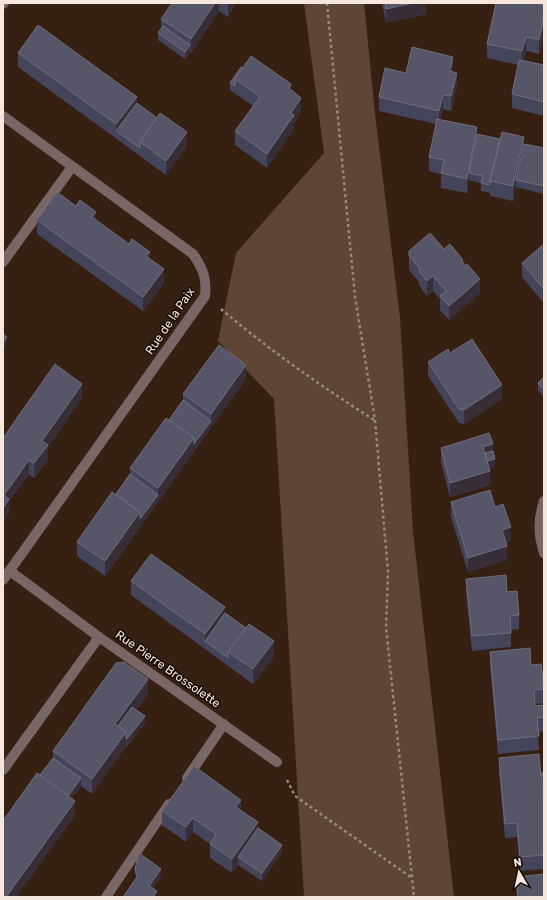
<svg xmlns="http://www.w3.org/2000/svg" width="547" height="900" font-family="Rubik,sans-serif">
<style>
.green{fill:#5f4536}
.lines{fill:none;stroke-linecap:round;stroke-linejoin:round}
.path{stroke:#9a887c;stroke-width:2.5;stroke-dasharray:3 3;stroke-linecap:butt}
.lane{stroke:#796767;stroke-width:10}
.street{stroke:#796767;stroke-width:10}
.wall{fill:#44445a}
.shaded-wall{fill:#372e37}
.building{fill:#575668;stroke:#706c7b}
.labels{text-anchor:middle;stroke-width:3;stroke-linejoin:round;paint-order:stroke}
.street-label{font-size:12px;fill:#f6e7de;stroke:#160c07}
</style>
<rect width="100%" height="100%" fill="#362012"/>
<path class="green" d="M304,3H364L375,114L400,318L413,532L454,897H304L274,399L218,341L236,253L324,153Z"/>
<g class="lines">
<g class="path">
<path d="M327,3L355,297L375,420L388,572L386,627L414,897"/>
<path d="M221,309C269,350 321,386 374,420"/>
<path d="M287,780L295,796L412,878"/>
</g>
<g class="lane">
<path d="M3,262L72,167"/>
<path d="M187,778L224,724"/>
<path d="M106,897L169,804"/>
</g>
<g class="street">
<path d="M3,4L4,3"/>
<path d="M3,116L193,254C203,269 207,278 205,296L3,580"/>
<path d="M544,501C538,520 538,533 544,553"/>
<path d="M10,571L99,637"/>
<path d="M3,770L99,637L277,762"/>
</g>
</g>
<g class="wall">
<path d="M172,3H235V5L228,17L219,11L191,53L190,52L185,59L158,40V33L161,28V19Z"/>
<path d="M382,3H426V14L386,23Z"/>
<path d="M544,5V33L539,54L526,51L524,60L544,65V116L512,108V94L518,65L487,58V44Z"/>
<path d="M18,53L137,103L187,146L166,175L18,67Z"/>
<path d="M241,67L291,90L301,112L294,123V129L267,168L235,145V131L253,106L230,90V83Z"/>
<path d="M453,72L457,87L451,111L443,109L440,119L477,134L544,148V194L516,187L513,201L490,196V193L481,191V183L469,180L467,193L441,188V174L429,171V157L436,124L379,111V97L406,73Z"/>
<path d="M37,220H96L150,259L164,283L143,311L37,234Z"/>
<path d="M544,244V301L543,302L522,277V263Z"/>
<path d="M444,249L463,263L480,293L449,320L440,310V299L433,291L427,296L419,285V282L409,270V251Z"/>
<path d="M450,353L502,399L464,424L459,423L428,376V362Z"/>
<path d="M544,377V398L538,390V383Z"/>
<path d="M246,379L105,576L77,556V542L116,494L130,474V468L169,420L183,400V394Z"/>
<path d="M82,398L48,447V460L34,478L29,474L9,501V513L3,522V438Z"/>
<path d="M441,448L493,451L495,467L490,468V485L450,497L441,462Z"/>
<path d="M451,502L495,507L511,541L506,543L507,560L468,572L451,517Z"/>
<path d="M466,579L507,592L519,615V629L511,630V647L472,651L466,593Z"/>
<path d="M131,581L225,613L274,656L253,684L131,595Z"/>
<path d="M490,652L531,665L544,689V703L535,704V706L544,705V731L538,732L539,750L498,754L490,666Z"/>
<path d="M148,693L136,710L145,723L127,747L126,746L92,794L81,786L72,798L75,815L16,897H3L40,775L53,758V751Z"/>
<path d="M499,758L541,773H544V869L520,871L517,837L505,838L499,773Z"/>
<path d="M241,810L282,852L262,881L238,865L232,873L210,858V844L193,832L186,842L162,825V811Z"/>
<path d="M135,869L161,876L153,888L157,897L136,879Z"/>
<path d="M516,877L544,897H517Z"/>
</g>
<g class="shaded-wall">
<path d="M215,3H219V11L191,53V39Z"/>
<path d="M228,3H235V5L228,17Z"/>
<path d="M413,3H426V14L386,23V9Z"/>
<path d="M544,18V33L539,54V40Z"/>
<path d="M526,37V51L522,66V51Z"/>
<path d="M190,45V52L185,59V52Z"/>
<path d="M453,57V72L450,85V71Z"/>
<path d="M457,73V87L451,111V96Z"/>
<path d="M291,84V99L289,88Z"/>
<path d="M443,95V109L439,125V111Z"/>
<path d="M137,97V111L116,131V138V124Z"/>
<path d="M301,98V112L294,123V129L267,168V154L291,113Z"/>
<path d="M477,127V141L469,173V180L467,193V179Z"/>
<path d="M187,132V146L166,175V161Z"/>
<path d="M524,137V151L516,180V187L513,201V186Z"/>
<path d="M96,212V226L92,217Z"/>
<path d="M150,252V266L146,256Z"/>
<path d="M164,269V283L143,311V297Z"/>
<path d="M433,276V291L427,296V281Z"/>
<path d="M480,279V293L449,320V306Z"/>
<path d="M544,287V301L543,302V288Z"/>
<path d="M7,337V344L3,350V342Z"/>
<path d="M246,365V379L105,576V561L140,512L158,495V488L194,438L211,421V414Z"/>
<path d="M82,384V398L48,447V460L34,478V463L42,441Z"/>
<path d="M502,385V399L464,424V410Z"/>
<path d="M493,444V458L485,461L483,447Z"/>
<path d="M495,459V467L486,470V462Z"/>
<path d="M29,460V474L9,501V513L3,522L4,495Z"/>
<path d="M490,471V485L450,497V483Z"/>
<path d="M511,527V541L502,544V530Z"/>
<path d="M507,546V560L468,572V558Z"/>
<path d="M225,607V621L205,641V634Z"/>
<path d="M274,641V656L253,684V669Z"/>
<path d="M148,679V693L119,733L115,724Z"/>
<path d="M145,716V723L127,747V739Z"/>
<path d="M126,732V746L92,794V779Z"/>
<path d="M81,778V786L65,808V800Z"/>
<path d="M241,800V814L236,807Z"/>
<path d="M75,801V815L16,897H6Z"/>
<path d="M193,818V832L186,842V827Z"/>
<path d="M258,822V836L238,857V865L232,873V859Z"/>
<path d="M282,845V852L262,881V873Z"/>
<path d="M161,869V876L149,894V886Z"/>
<path d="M157,891V897H153Z"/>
</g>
<g class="building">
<path d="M172,3H215L191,39L161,19Z"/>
<path d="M385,3H413L386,9Z"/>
<path d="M496,3H535L544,5V18L539,40L526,37L522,51L487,44Z"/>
<path d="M38,25L137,97L116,124L18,53Z"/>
<path d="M163,26L190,45L185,52L158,33Z"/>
<path d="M412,47L453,57L450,71L457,73L451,96L443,95L439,111L379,97L385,68L406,73Z"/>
<path d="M251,56L291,84L289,88L301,98L291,113L294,115L267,154L235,131L260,97L235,79Z"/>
<path d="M519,60L544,65V102L512,94Z"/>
<path d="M241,67L243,68L235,79V86L230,83Z"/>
<path d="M137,103L157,118L140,142V148L116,131Z"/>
<path d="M160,113L187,132L166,161L140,142Z"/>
<path d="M437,119L477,127L467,179L441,173L444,160L429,157Z"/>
<path d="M502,132L524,137L513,186L490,181Z"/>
<path d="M477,134L500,139L490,181V185L481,183L483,176L469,173Z"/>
<path d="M524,144L544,148V186L516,180Z"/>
<path d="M57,192L76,206L80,200L96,212L92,217L129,244L132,239L150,252L146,256L164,269L143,297L37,220Z"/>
<path d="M430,233L444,249L450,244L463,260L462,261L466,266L467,264L480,279L449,306L440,296L446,291L433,276L427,281L419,271L420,269L409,256V251Z"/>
<path d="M544,244V287L543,288L522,263Z"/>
<path d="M3,334L7,337L3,342Z"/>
<path d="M472,339L502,385L464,410L459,409L428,362L448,349L450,353Z"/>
<path d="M219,345L246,365L211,414L183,394Z"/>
<path d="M55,364L82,384L42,441L48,445L34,463L29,460L4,495L9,499L3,508V438Z"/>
<path d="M544,377V390L538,383Z"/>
<path d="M183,400L211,421L194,444V438L169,420Z"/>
<path d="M166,418L194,438L158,488L130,468Z"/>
<path d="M489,433L493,444L483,447L490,471L450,483L441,448Z"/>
<path d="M493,451L495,459L487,461L485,453Z"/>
<path d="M130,474L158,495L140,519V512L116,494Z"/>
<path d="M490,490L495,507L503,504L507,516L511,527L502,530L507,546L468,558L451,502Z"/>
<path d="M112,492L140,512L105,561L77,542Z"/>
<path d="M151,554L225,607L205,634L131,581Z"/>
<path d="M506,575L507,592L517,591L519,615L510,616L511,633L472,636L466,579Z"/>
<path d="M225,613L246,628L228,652V658L205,641Z"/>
<path d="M249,624L274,641L253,669L228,652Z"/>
<path d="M530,648L531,665L541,664L544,689L534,690L535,706L544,705V717L537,718L539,736L498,740L490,652Z"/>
<path d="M124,662L148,679L115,724L126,732L92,779L53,751L116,663Z"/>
<path d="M132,707L145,716L127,739L126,738V732L118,726Z"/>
<path d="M539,754L541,776L544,775V790H543L544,802V855L520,857L517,823L505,824L499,758Z"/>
<path d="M53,758L81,778L68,796L40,775Z"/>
<path d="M194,766L241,800L236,807L258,822L232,859L210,844L216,834L193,818L186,827L162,811Z"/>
<path d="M37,773L75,801L6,897H3V821Z"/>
<path d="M541,773H544V775L541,776Z"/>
<path d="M258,828L282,845L262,873L238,857Z"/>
<path d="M139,853L161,869L149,886L157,891L153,897H123L137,877L135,869Z"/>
<path d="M544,874V897H518L516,877Z"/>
</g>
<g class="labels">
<g class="street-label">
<text transform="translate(170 321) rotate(-56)" y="4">Rue de la Paix</text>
<text transform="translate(168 669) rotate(35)" y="4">Rue Pierre Brossolette</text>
</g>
</g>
<rect width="547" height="900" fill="none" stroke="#f6e7de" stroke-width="8"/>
<g transform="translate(519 872) rotate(351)" stroke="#160c07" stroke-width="3" paint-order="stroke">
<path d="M0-3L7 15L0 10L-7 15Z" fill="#f6e7de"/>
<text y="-6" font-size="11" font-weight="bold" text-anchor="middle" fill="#f6e7de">N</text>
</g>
</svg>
